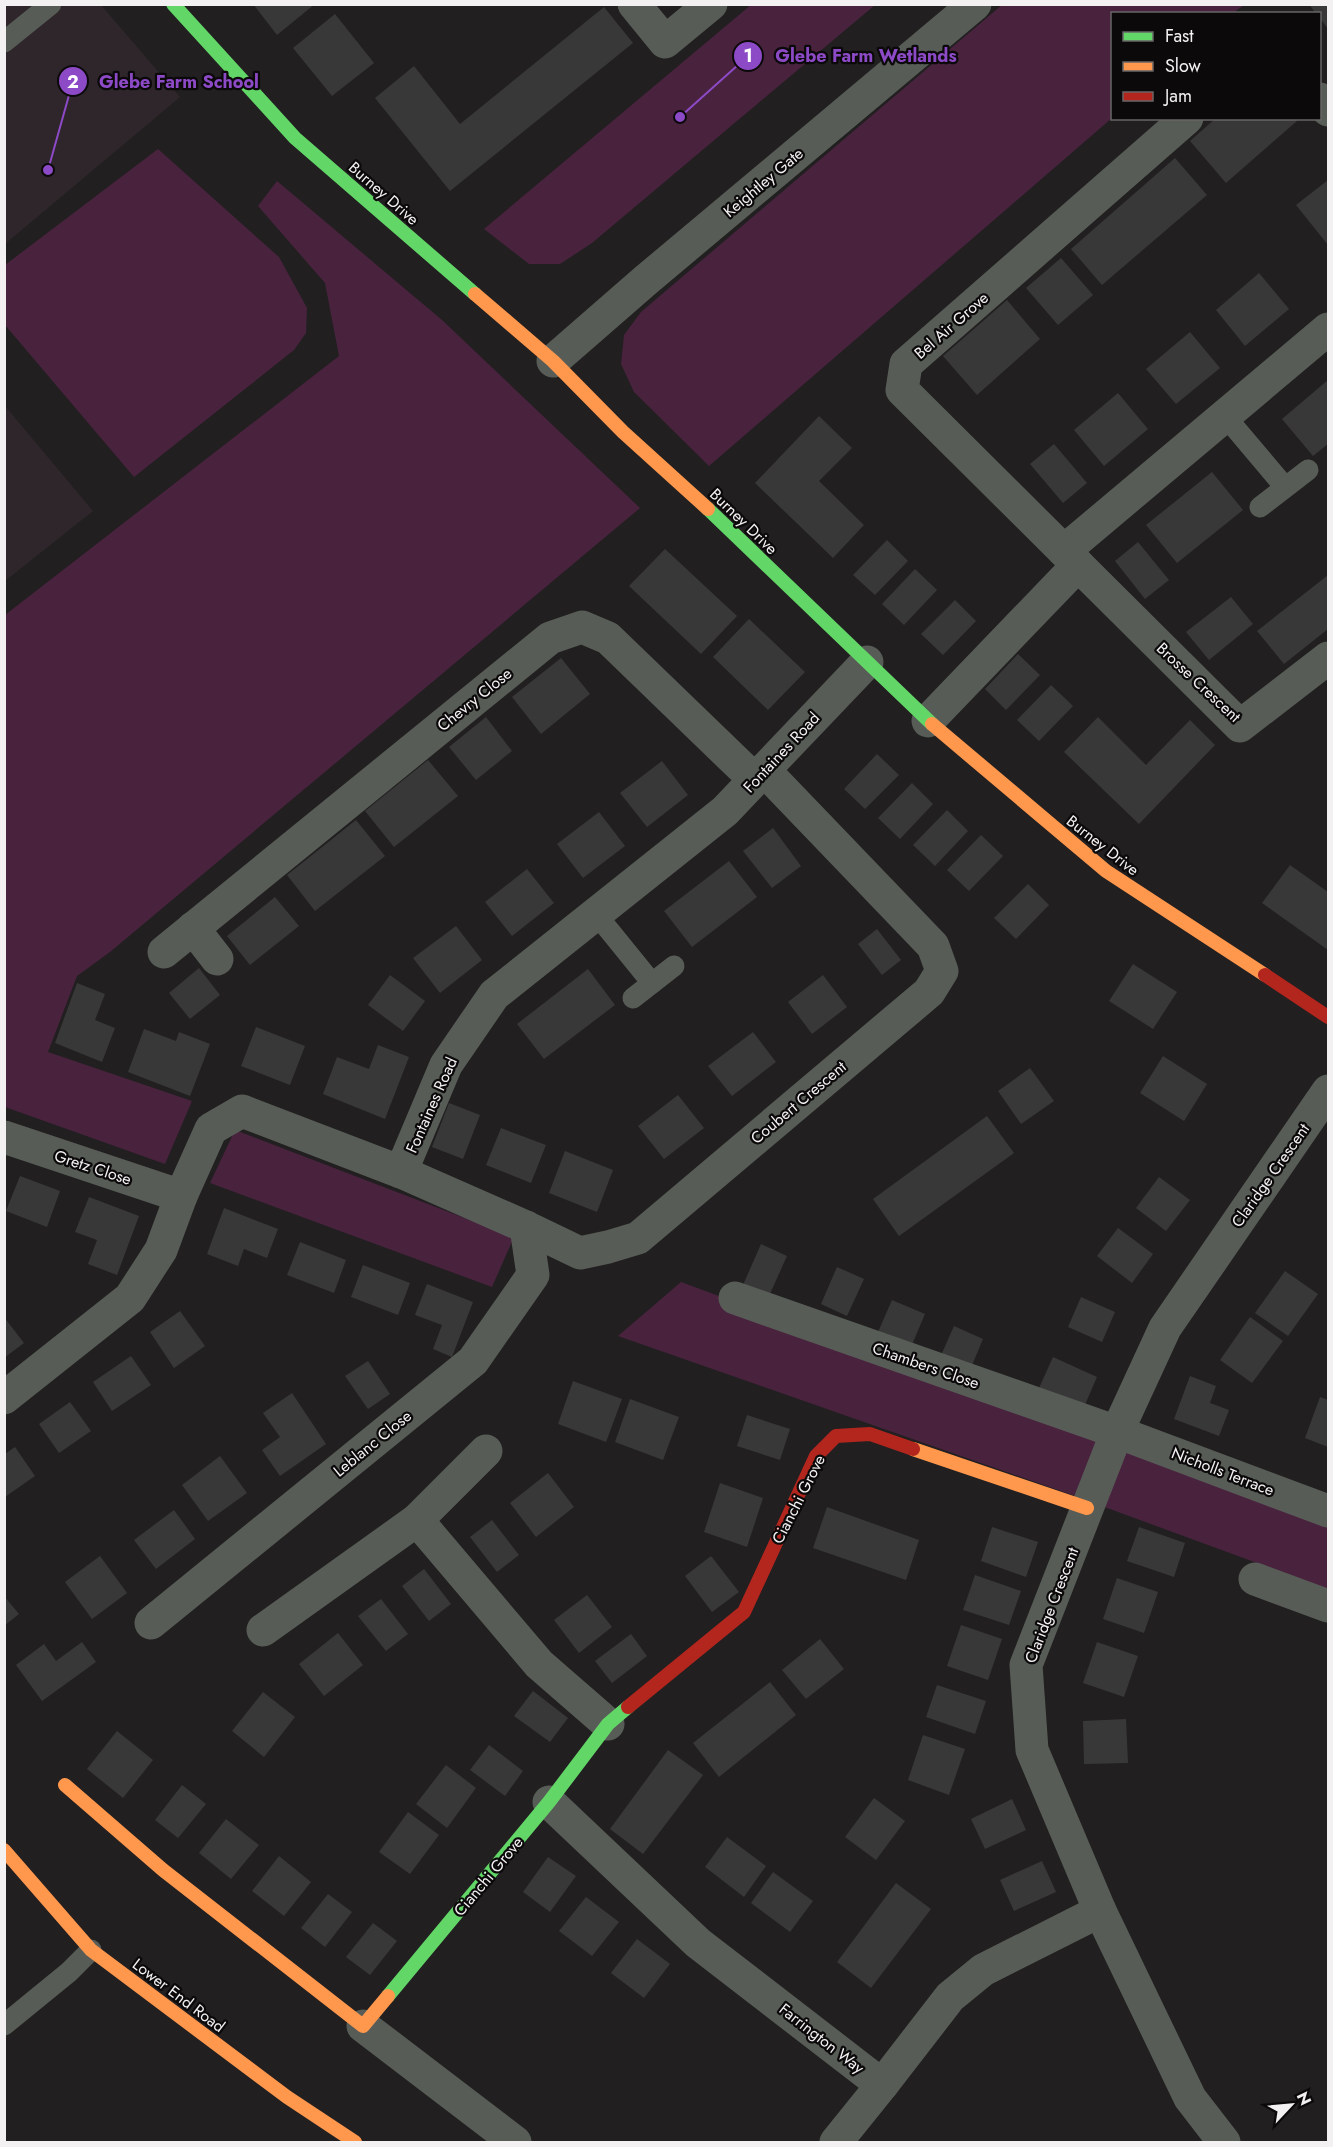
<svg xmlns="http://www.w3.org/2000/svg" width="1333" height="2147" font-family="Jost,sans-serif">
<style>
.built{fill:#2e262b}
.green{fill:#49233e}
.building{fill:#393839}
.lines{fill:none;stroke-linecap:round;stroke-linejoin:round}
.lane{stroke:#575d56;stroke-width:21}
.street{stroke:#575d56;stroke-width:33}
.fast{stroke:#63d668;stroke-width:14}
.slow{stroke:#ff974d;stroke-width:14}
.jam{stroke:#b3261e;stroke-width:14}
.labels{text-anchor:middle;stroke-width:4.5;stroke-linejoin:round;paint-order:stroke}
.street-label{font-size:16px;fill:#f4f1f3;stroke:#0b090a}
.leader{fill:none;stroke:#8d4ac7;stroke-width:2}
.callout-dot{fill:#8d4ac7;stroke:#0b090a;stroke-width:2}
.mark-label{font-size:18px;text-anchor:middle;font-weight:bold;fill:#fff}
.callout-label{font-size:18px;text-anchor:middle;font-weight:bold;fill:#8d4ac7;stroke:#0b090a;stroke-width:4.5;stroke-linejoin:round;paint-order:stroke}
</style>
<rect width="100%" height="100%" fill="#211f20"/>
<g class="built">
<path d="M5,5H101L180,97L5,244Z"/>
<path d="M5,406L93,511L5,581H4Z"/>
</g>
<g class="green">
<path d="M752,4L875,5L592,243L560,264H529L484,229Z"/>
<path d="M1003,4L1244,5L1233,13L1112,14V118L709,466L634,392L621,364L624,335L641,312Z"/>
<path d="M158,149L279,257L307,308L306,333L294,350L134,477L5,325V265Z"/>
<path d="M277,181L442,320L640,508L110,952L77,976L48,1052L192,1101L165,1164L5,1107V615L339,356L325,283L258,206Z"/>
<path d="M235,1130L514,1237L492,1287L210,1183Z"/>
<path d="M681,1282L1106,1438L1084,1499L618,1336Z"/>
<path d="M1122,1440L1328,1517V1589L1099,1505Z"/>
</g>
<g class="building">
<path d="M253,4H315L277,35Z"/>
<path d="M1309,4H1328V29L1320,18V14H1316Z"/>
<path d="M604,7L633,43L450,191L375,98L414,66L460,124Z"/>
<path d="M335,14L374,63L332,96L293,48Z"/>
<path d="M1216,118H1295L1297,121L1226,183L1190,141Z"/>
<path d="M1175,158L1207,195L1102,285L1071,249Z"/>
<path d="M1328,180V245L1296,205Z"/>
<path d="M1061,258L1093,295L1058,325L1026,288Z"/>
<path d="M1259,273L1289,309L1245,346L1216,310Z"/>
<path d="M1007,300L1040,339L977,395L943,356Z"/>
<path d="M1190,332L1220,368L1176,404L1146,369Z"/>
<path d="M1328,380V444L1313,456L1282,419Z"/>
<path d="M1118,393L1148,429L1104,466L1074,430Z"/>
<path d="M819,416L852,448L819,481L864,525L833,558L755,483Z"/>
<path d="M1054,444L1087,483L1063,503L1030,464Z"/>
<path d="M1212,472L1243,510L1177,563L1146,525Z"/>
<path d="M887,540L908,561L875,595L853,575Z"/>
<path d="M1138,542L1169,580L1145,599L1115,561Z"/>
<path d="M665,549L737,616L701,654L629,586Z"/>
<path d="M915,569L937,590L904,625L882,604Z"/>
<path d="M1328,575V629L1284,664L1257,631Z"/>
<path d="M1231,597L1253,624L1209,660L1186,632Z"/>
<path d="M955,600L976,621L943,655L921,634Z"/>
<path d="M749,619L805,672L768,710L713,657Z"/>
<path d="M1018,654L1040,675L1006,710L985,689Z"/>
<path d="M561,658L590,694L541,734L512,697Z"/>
<path d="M1051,685L1073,706L1039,741L1017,720Z"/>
<path d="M486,717L512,751L476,780L449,747Z"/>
<path d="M1098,717L1146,765L1190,720L1215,745L1139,824L1064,752Z"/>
<path d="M877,754L899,775L865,809L844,789Z"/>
<path d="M428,760L458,796L394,847L365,811Z"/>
<path d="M662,761L688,795L647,827L620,793Z"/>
<path d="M912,783L933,804L900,839L878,818Z"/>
<path d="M947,810L968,831L935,866L913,845Z"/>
<path d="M599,812L625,846L583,878L557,844Z"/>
<path d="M356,820L385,856L315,911L287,875Z"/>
<path d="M773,828L801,866L772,888L743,851Z"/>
<path d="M981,835L1003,856L969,891L947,870Z"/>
<path d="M729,861L757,897L692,947L664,911Z"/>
<path d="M1290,865L1328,892V950L1262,903Z"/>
<path d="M527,869L554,903L512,936L485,902Z"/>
<path d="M1028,884L1049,905L1016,939L994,918Z"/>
<path d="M275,897L299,926L250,965L227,936Z"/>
<path d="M456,926L482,960L440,993L413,958Z"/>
<path d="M877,929L901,960L882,975L858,944Z"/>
<path d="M1133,964L1177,992L1153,1029L1109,1001Z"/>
<path d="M199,968L220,995L190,1019L169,993Z"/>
<path d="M588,969L615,1005L544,1059L517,1024Z"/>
<path d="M390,975L425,1001L403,1031L368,1005Z"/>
<path d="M823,975L847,1007L812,1034L788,1002Z"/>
<path d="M77,983L105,994L95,1020L115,1028L102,1062L55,1043Z"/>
<path d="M256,1027L305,1046L290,1085L241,1066Z"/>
<path d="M144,1029L176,1041L179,1032L210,1044L190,1096L128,1072Z"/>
<path d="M753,1032L776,1062L732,1096L708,1066Z"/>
<path d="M378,1045L409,1057L385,1119L323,1094L337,1057L369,1069Z"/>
<path d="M1163,1056L1207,1084L1184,1121L1140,1093Z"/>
<path d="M1030,1068L1054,1101L1021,1124L998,1091Z"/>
<path d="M678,1095L704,1128L664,1159L638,1126Z"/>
<path d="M449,1103L480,1115L463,1159L432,1147Z"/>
<path d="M987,1116L1014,1153L899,1236L873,1199Z"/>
<path d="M501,1128L546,1145L531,1183L486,1165Z"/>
<path d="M565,1151L613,1170L597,1212L549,1193Z"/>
<path d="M20,1176L60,1191L47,1227L6,1211Z"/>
<path d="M1159,1177L1190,1200L1166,1231L1136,1208Z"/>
<path d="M89,1197L139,1216L117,1275L88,1264L97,1240L75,1232Z"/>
<path d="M224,1208L278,1229L267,1258L244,1249L238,1266L207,1254Z"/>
<path d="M1118,1228L1153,1254L1132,1283L1097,1256Z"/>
<path d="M300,1242L346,1260L334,1293L287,1275Z"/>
<path d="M761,1244L787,1256L769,1296L743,1285Z"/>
<path d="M363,1265L410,1283L398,1315L351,1297Z"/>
<path d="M837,1267L864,1279L847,1316L821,1304Z"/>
<path d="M1285,1271L1318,1294L1288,1336L1255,1313Z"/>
<path d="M427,1284L473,1302L452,1357L433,1349L442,1325L415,1315Z"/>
<path d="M1081,1297L1115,1312L1102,1342L1068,1327Z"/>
<path d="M892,1300L925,1314L911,1347L878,1332Z"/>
<path d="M180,1311L205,1346L174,1368L150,1332Z"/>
<path d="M4,1317L24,1343L4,1358Z"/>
<path d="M1250,1317L1283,1341L1252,1383L1220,1360Z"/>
<path d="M954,1326L983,1339L968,1375L938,1362Z"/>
<path d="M131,1356L151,1385L112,1411L93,1382Z"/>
<path d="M1053,1357L1097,1377L1084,1407L1039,1388Z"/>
<path d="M368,1361L390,1394L368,1409L345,1376Z"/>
<path d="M1190,1376L1216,1386L1210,1403L1229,1410L1219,1436L1174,1419Z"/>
<path d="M573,1381L622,1399L606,1442L558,1424Z"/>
<path d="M292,1393L326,1444L280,1476L262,1450L280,1437L263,1413Z"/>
<path d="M1320,1397L1328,1400V1447L1305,1438Z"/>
<path d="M630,1399L679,1417L663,1460L615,1442Z"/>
<path d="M70,1402L91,1431L59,1453L39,1424Z"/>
<path d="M747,1415L790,1429L780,1460L737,1446Z"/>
<path d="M15,1447L35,1476L5,1497V1454Z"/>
<path d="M220,1456L247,1493L208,1521L182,1485Z"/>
<path d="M548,1473L574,1507L536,1537L510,1503Z"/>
<path d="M720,1483L763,1498L747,1547L704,1532Z"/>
<path d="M827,1507L919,1540L906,1580L813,1548Z"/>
<path d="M174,1510L195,1539L156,1569L134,1540Z"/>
<path d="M492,1520L519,1555L497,1572L470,1537Z"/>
<path d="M992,1527L1038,1542L1026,1577L981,1561Z"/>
<path d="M1139,1527L1185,1543L1174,1577L1127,1561Z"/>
<path d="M100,1556L127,1593L92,1619L65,1582Z"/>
<path d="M711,1556L739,1592L712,1612L685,1576Z"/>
<path d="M424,1569L451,1604L429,1621L402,1586Z"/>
<path d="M975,1575L1021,1591L1009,1625L963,1610Z"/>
<path d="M1117,1578L1158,1592L1144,1633L1103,1619Z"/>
<path d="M587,1595L612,1627L579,1653L554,1620Z"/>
<path d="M4,1596L19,1614L4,1626Z"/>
<path d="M381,1599L408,1634L386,1651L358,1616Z"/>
<path d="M961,1625L1002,1639L988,1680L947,1666Z"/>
<path d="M338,1633L363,1665L324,1696L299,1664Z"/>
<path d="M631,1634L647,1656L612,1683L595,1661Z"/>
<path d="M820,1639L844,1669L806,1699L782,1670Z"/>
<path d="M82,1642L96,1662L42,1701L16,1665L44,1644L56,1661Z"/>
<path d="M1097,1642L1138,1656L1124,1697L1083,1683Z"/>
<path d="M770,1682L796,1715L719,1777L693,1743Z"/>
<path d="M937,1685L986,1701L975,1734L926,1717Z"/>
<path d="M533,1691L568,1718L550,1742L514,1716Z"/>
<path d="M263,1692L295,1717L264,1757L232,1731Z"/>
<path d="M1126,1719L1128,1763L1084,1764L1083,1721Z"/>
<path d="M117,1731L153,1760L123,1798L87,1769Z"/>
<path d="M923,1735L965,1749L949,1795L908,1780Z"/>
<path d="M489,1745L523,1771L505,1796L470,1770Z"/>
<path d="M668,1750L703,1775L643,1854L610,1829Z"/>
<path d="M446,1765L476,1788L447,1828L416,1804Z"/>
<path d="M182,1785L206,1804L178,1838L155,1820Z"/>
<path d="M874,1798L905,1821L876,1860L845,1837Z"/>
<path d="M1012,1799L1026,1830L985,1849L971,1819Z"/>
<path d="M408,1812L439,1835L410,1874L379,1852Z"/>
<path d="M226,1819L259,1845L231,1879L199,1853Z"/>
<path d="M727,1837L766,1866L744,1897L705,1867Z"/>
<path d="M279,1856L311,1882L284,1916L252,1891Z"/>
<path d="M548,1857L576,1876L550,1912L523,1892Z"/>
<path d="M1042,1861L1056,1892L1014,1911L1000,1880Z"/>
<path d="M773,1872L813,1901L790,1932L751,1903Z"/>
<path d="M896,1883L931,1909L871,1988L837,1962Z"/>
<path d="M328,1894L352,1912L325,1947L301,1928Z"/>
<path d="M586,1897L619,1922L592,1956L559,1931Z"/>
<path d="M373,1923L397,1941L370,1975L346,1957Z"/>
<path d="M637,1939L670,1964L644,1998L611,1973Z"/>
</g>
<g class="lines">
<g class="lane">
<path d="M4,42L51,4"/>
<path d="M1225,416L1285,487"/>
<path d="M1260,507L1308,470"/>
<path d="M596,914L652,983"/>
<path d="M633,998L674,966"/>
<path d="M4,2025L69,1972L91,1950"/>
</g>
<g class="street">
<path d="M634,4L665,42L711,4"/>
<path d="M1320,99L1328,110"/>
<path d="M1187,118L906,364L902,390L1240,726L1328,658"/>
<path d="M553,361L646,280L975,4"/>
<path d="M1064,551L1328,329"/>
<path d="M928,721L1078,565"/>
<path d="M193,928L217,959"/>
<path d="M164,952L550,638L582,627L608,638L754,779"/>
<path d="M4,1137L181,1196"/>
<path d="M401,1172L526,1227L580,1253L608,1247L638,1238L929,992L942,971L933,946L764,770"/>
<path d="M735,1298L1117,1432L1328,1511"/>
<path d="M4,1398L130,1298L161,1250L181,1196L211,1129L242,1111L401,1172L446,1065L494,995L725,811L867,662"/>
<path d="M417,1520L539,1664L608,1724"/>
<path d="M1255,1579L1328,1606"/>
<path d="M151,1623L473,1361L533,1275L526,1227"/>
<path d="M263,1630L417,1520L486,1451"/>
<path d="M549,1802L698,1943L882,2085L950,1997L983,1970L1100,1911"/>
<path d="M363,2026L515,2142"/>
<path d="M836,2142L882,2085"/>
<path d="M1224,2142L1190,2098L1100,1911L1032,1750L1026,1665L1117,1432L1165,1328L1328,1091"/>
</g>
<g class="fast">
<path d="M173,4L295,138L475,294"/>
<path d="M708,509L932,724"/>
<path d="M388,1996L549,1802L608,1724L628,1707"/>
</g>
<g class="slow">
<path d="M475,294L553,361L623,432L708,509"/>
<path d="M932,724L1106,871L1265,975"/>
<path d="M913,1449L1087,1508"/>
<path d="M65,1785L163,1870L363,2026L388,1996"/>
<path d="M4,1850L91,1950L287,2097L355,2142"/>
</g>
<g class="jam">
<path d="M1265,975L1328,1017"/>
<path d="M628,1707L744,1612L816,1456L836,1436L870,1434L913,1449"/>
</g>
</g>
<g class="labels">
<g class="street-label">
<text transform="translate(763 182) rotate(-40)" y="6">Keightley Gate</text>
<text transform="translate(384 193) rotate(41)" y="6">Burney Drive</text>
<text transform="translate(951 325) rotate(-41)" y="6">Bel Air Grove</text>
<text transform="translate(744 521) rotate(44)" y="6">Burney Drive</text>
<text transform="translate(1199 682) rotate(43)" y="6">Brosse Crescent</text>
<text transform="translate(474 699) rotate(-39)" y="6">Chevry Close</text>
<text transform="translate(781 752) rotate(-47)" y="6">Fontaines Road</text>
<text transform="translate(1103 845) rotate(38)" y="6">Burney Drive</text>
<text transform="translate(798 1102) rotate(-40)" y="6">Coubert Crescent</text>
<text transform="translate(431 1105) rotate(-66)" y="6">Fontaines Road</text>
<text transform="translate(93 1167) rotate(18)" y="6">Gretz Close</text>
<text transform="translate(1270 1175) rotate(-55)" y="6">Claridge Crescent</text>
<text transform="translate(926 1365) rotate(19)" y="6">Chambers Close</text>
<text transform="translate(372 1443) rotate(-39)" y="6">Leblanc Close</text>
<text transform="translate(1223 1471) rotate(21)" y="6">Nicholls Terrace</text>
<text transform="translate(798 1499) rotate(-63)" y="6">Cianchi Grove</text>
<text transform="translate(1051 1605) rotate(-69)" y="6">Claridge Crescent</text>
<text transform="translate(488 1876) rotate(-50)" y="6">Cianchi Grove</text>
<text transform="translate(179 1995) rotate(37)" y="6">Lower End Road</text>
<text transform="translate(822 2038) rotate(38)" y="6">Farrington Way</text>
</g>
</g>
<path class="leader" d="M680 117L748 56M48 170L73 81"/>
<g class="callout-dot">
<circle cx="680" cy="117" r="6"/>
<circle cx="48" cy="170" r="6"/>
<circle cx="748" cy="56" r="15"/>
<circle cx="73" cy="81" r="15"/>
</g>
<g class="mark-label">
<text x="748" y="62">1</text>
<text x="73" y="88">2</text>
</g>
<g class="callout-label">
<text x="866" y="62">Glebe Farm Wetlands</text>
<text x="179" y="88">Glebe Farm School</text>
</g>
<rect width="1333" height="2147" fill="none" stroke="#f4f1f3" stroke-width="12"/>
<rect x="1111" y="12" width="210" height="108" fill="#0b090a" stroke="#686667" stroke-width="1.5"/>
<rect x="1123" y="32" width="30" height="9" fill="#63d668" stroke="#686667" stroke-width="1.5"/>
<text x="1165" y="42" font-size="18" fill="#f4f1f3">Fast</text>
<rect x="1123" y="62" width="30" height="9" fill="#ff974d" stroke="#686667" stroke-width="1.5"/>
<text x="1165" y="72" font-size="18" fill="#f4f1f3">Slow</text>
<rect x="1123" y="92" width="30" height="9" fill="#b3261e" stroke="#686667" stroke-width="1.5"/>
<text x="1165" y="102" font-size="18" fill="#f4f1f3">Jam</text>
<g transform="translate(1291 2105) rotate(64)" stroke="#0b090a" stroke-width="4.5" paint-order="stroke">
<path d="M0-4.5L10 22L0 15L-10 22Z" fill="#f4f1f3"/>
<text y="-9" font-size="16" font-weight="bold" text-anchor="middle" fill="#f4f1f3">N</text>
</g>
</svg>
